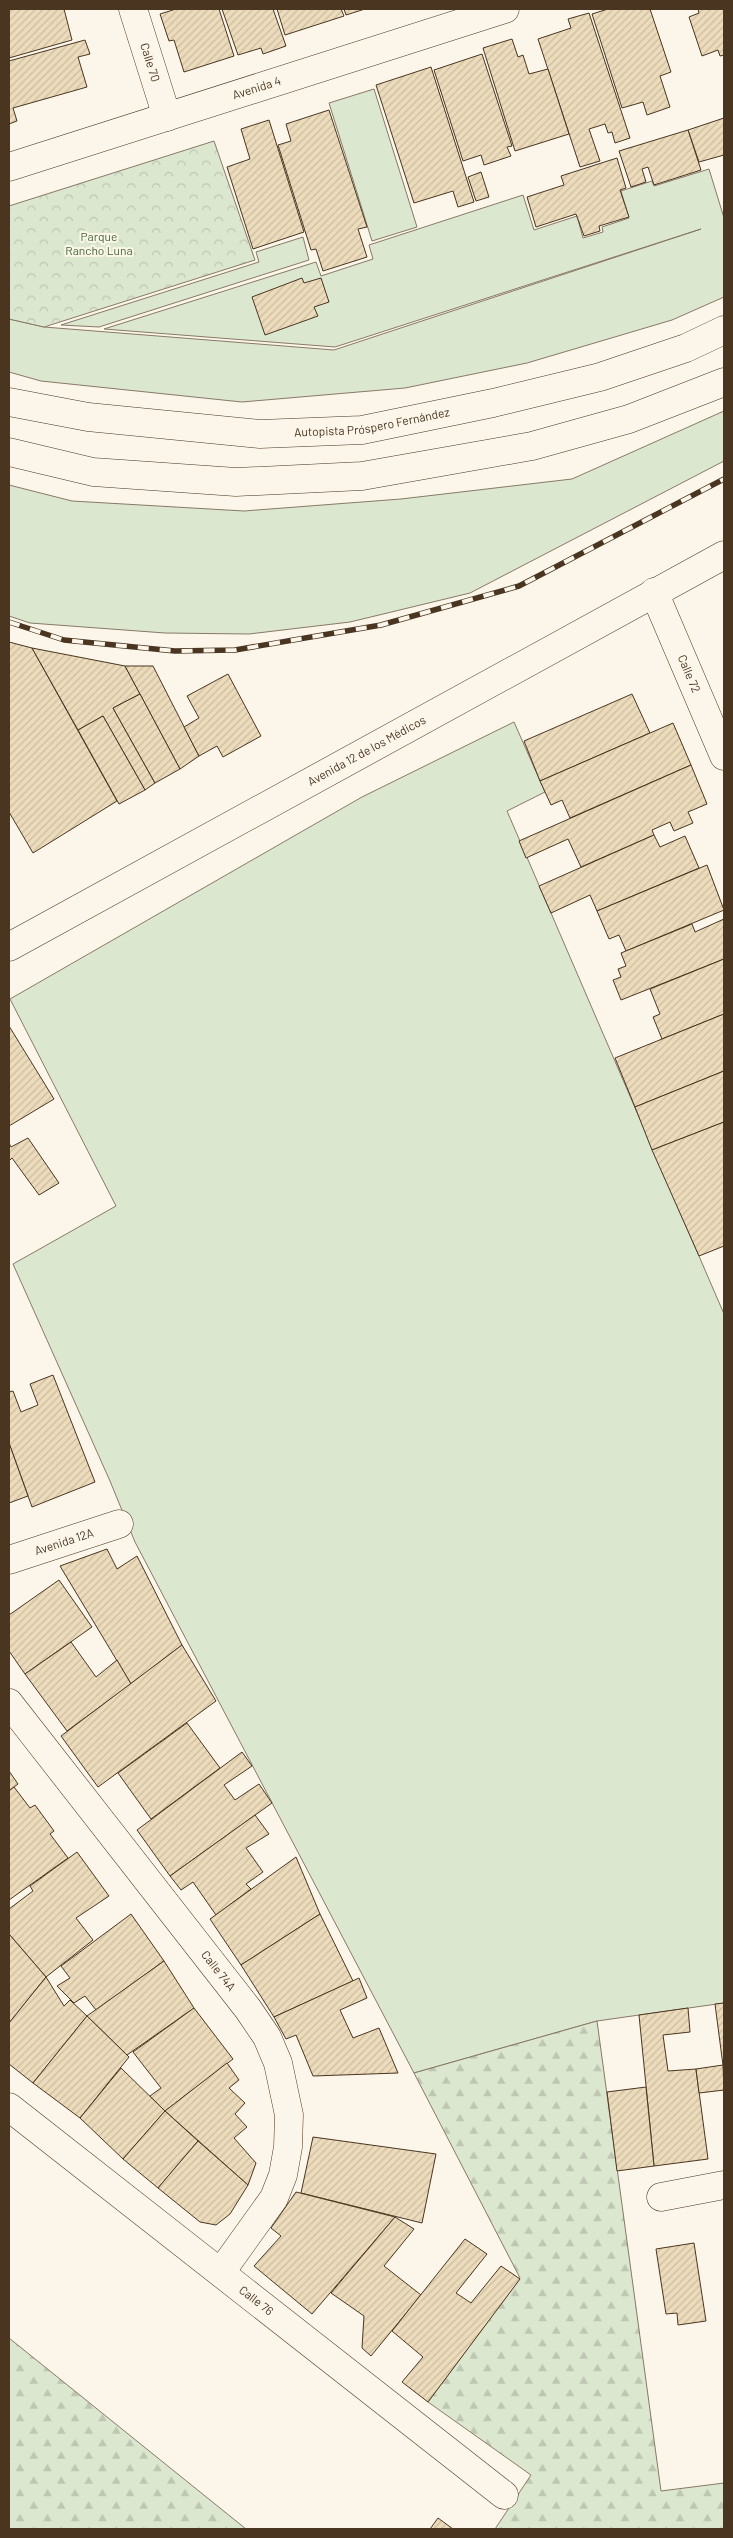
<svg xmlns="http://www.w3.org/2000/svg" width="733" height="2538" font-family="Barlow,sans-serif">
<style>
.grass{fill:#dce7d0;stroke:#887966}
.forest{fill:url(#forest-firs);stroke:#887966}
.park{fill:url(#park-crowns);stroke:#887966}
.building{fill:url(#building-hatch);stroke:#4a3520}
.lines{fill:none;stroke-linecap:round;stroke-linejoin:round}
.minor-casing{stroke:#4a3520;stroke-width:29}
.major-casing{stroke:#4a3520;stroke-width:29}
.highway-casing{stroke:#4a3520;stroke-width:29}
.minor{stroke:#fbf6e9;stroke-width:28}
.major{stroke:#fbf6e9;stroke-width:28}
.highway{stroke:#fbf6e9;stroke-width:28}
.rail-casing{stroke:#4a3520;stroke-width:5.5}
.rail{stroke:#fbf6e9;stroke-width:4;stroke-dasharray:11;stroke-linecap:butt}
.labels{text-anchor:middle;stroke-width:4;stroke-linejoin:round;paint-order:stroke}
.street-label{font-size:12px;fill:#4a3520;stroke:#fbf6e9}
.park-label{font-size:12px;fill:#436837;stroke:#fbf6e9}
</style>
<defs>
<pattern id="forest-firs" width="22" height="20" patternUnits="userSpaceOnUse" patternTransform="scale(1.25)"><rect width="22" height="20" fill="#dce7d0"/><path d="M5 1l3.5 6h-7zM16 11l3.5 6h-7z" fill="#bec7b2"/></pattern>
<pattern id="park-crowns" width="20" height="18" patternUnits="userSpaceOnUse" patternTransform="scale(1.25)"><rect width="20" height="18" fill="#dce7d0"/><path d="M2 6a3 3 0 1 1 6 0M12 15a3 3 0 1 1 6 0" fill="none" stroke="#bec7b2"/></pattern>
<pattern id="building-hatch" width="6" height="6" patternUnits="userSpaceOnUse" patternTransform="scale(1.25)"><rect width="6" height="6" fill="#ecdcbc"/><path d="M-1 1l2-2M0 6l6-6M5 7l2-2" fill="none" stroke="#ccbda1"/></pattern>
</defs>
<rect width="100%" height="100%" fill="#fbf6e9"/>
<g class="grass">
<path d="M374,89L417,227L372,241L329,103Z"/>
<path d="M709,169L724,218V297L672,320L527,363L405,388L242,402L41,381L9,372V319L44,327L334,350L701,229L335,347L104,329L316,262L321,276L373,259L369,245L523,195L534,230L577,216L583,238L603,232L602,227L629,218L621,191L652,181L654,186Z"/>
<path d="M303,237L309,260L99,327L61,325L259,262L256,252Z"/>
<path d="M724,411V461L470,593L350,622L249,634L165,633L30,623L9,616V485L72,501L244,511L401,499L572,479Z"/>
<path d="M514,722L545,792L507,811L724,1314V2003L597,2021L414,2073L135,1542L110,1481L13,1264L116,1206L10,999L362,797Z"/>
</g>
<g class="forest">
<path d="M597,2021L661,2491L724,2483V2529H495L531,2475L428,2402L520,2278L414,2073Z"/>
<path d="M9,2338L246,2529H9Z"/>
</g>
<path class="park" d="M214,141L255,260L44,327L9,319V206Z"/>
<g class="building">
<path d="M9,9H64L72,40L9,58Z"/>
<path d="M176,9H219L234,56L184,72L174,40L169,41L160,14Z"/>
<path d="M222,9H273L286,46L263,54L261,48L238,55Z"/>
<path d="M277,9H341L344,16L285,35Z"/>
<path d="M344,9H365L346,15Z"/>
<path d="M608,9H650L671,72L660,76L670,107L647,115L643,102L622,108L592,14Z"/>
<path d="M698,9H724V55L720,56L718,50L702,56L689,17L699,13Z"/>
<path d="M589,13L630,138L615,143L612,132L608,133L605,124L589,129L600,161L580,167L538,39L571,28L568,19Z"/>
<path d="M512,39L518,57L523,55L529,74L548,69L569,134L515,151L483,48Z"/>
<path d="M85,40L90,54L78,57L87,87L13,108L17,121L9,124V61Z"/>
<path d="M482,54L512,146L507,147L511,156L484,165L481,155L463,161L434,70Z"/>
<path d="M431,67L474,202L458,207L453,191L414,203L376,85Z"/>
<path d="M329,110L367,227L358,229L367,257L323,271L316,249L311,250L278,145L291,141L286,124Z"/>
<path d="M724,118V155L699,162L688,130Z"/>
<path d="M269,120L304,232L253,249L227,167L250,159L241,129Z"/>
<path d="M688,130L701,170L654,185L648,167L642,169L646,182L631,187L619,151Z"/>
<path d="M617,158L626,188L620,190L629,217L599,226L600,231L584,236L576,214L536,227L527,197L564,185L561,176Z"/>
<path d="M481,172L489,197L476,201L468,177Z"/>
<path d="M302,278L304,283L321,278L329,302L314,307L318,316L265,335L252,297Z"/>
<path d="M9,642L32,648L117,801L33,853L9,812Z"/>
<path d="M32,648L125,666L140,694L113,708L155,783L145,790L103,716L78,730Z"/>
<path d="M125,666H153L199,756L180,769Z"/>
<path d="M228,674L261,736L223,757L217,746L199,756L184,727L199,718L187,696Z"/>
<path d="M140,694L180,769L155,783L113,708Z"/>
<path d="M632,694L650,733L540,781L524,741Z"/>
<path d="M103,716L145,790L119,804L78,730Z"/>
<path d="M673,723L691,765L570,818L562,800L551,805L540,781Z"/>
<path d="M691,765L707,804L688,812L693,823L674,831L670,822L652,830L654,835L581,867L568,839L526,858L519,841Z"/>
<path d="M654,835L660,847L685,836L699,868L597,911L590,895L551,913L539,886Z"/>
<path d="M707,865L724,910L626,951L619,935L609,939L597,911Z"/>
<path d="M724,919V959L621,1000L613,980L621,977L618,969L626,966L621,953L692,924L695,932Z"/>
<path d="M724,959V1014L662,1039L653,1017L660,1014L650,989Z"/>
<path d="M724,1014V1071L635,1107L615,1058Z"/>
<path d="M9,1026L54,1099L9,1126Z"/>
<path d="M724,1071V1122L652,1150L635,1107Z"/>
<path d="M724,1122V1246L699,1256L652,1150Z"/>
<path d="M28,1138L59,1183L39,1195L12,1158L9,1161V1143L11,1147Z"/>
<path d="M53,1375L95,1482L32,1507L9,1443V1392L13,1391L21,1412L38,1405L30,1384Z"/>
<path d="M9,1443L28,1496L9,1503Z"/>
<path d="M107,1549L117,1569L137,1556L182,1645L131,1684L60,1566Z"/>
<path d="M59,1580L92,1627L25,1674L9,1651V1615Z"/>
<path d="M71,1642L96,1677L117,1660L131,1684L67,1731L25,1674Z"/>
<path d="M182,1645L216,1701L98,1787L61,1736Z"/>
<path d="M187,1723L220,1768L151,1819L118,1773Z"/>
<path d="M242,1752L252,1766L224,1785L235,1800L259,1784L272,1803L170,1876L137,1830Z"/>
<path d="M9,1771L18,1784L9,1791Z"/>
<path d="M14,1787L30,1808L35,1805L54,1831L50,1834L68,1858L9,1900V1791Z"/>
<path d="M255,1815L269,1834L246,1848L263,1872L246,1884L251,1889L216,1915L193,1882L181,1890L170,1876Z"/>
<path d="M77,1852L109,1896L76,1918L93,1940L46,1977L9,1934V1909L33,1891L30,1886Z"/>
<path d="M296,1857L320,1914L241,1965L210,1919Z"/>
<path d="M131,1914L164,1961L96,2010L85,1996L74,2003L57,1986L70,1978L61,1966Z"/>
<path d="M320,1914L353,1981L274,2017L241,1965Z"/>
<path d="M9,1934L46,1977L9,2023Z"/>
<path d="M164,1961L194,2008L127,2055L87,2016Z"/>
<path d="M46,1977L64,2006L70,2000L87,2016L33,2083L9,2064V2023Z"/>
<path d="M359,1978L367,1998L340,2010L353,2038L379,2028L398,2073L313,2076L296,2035L286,2039L274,2017Z"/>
<path d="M724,2003V2073L715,2004Z"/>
<path d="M194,2008L233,2059L165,2111L150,2096L161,2088L133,2052Z"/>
<path d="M688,2008L690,2032L663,2035L668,2071L696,2069L708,2159L654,2166L639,2015Z"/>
<path d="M87,2016L129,2057L80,2118L33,2083Z"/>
<path d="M227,2063L239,2080L229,2088L245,2103L235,2114L247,2127L234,2138L256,2163L248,2185L165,2111Z"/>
<path d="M723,2065L724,2090L699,2093L696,2069Z"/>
<path d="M121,2068L165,2111L123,2159L80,2118Z"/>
<path d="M646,2087L654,2166L617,2171L607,2092Z"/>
<path d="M165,2111L198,2141L158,2188L123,2159Z"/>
<path d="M313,2137L436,2154L422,2223L301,2193Z"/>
<path d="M198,2141L248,2185L230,2214L216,2225L200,2222L158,2188Z"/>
<path d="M296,2192L395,2217L312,2314L254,2266L281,2236L271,2228Z"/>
<path d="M395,2217L414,2229L384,2266L421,2295L371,2356L362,2348L364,2316L331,2293Z"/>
<path d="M465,2239L487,2254L456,2293L471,2303L501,2266L520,2279L428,2402L402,2382L423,2357L392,2331Z"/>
<path d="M694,2243L706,2321L678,2325L677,2313L666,2314L656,2249Z"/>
<path d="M438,2518L453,2529H430Z"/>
</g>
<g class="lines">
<defs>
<g id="minor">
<path id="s1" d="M133,9L167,117"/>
<path id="s2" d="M9,167L505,9"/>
<path id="s3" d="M654,592L724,756"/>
<path id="s4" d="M9,1560L119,1524"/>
<path id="s5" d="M9,1703L248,2009L267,2037L278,2063L289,2115L288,2147L283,2175L274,2198L221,2272"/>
<path id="s6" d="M9,2107L504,2495"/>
<path d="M661,2197L724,2185"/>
</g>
<g id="major">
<path id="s7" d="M9,947L724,555"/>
</g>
<g id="highway">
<path id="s8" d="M9,402L88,417L260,434L362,430L493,403L600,377L686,348L724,330"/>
<path d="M9,452L93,472L236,482L362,476L532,446L629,419L724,382"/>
</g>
</defs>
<use href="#minor" class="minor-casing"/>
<use href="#major" class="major-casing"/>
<use href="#highway" class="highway-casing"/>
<use href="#minor" class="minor"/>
<use href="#major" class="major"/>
<use href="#highway" class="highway"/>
<defs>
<path id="rail" d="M9,622L64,640L175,651L235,650L381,625L519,586L724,479"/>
</defs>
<use href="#rail" class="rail-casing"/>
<use href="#rail" class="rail"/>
</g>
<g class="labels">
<g class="street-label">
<text dy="4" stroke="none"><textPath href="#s1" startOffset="56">Calle 70</textPath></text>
<text dy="4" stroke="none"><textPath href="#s2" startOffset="260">Avenida 4</textPath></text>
<text dy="4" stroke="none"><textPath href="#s8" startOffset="366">Autopista Próspero Fernández</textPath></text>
<text dy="4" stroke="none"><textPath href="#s3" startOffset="89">Calle 72</textPath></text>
<text dy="4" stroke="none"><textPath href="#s7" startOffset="408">Avenida 12 de los Médicos</textPath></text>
<text dy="4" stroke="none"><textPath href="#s4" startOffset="58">Avenida 12A</textPath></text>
<text dy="4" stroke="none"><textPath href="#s5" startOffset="340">Calle 74A</textPath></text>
<text dy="4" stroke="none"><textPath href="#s6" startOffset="314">Calle 76</textPath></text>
</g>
<g class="park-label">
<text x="99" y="241">Parque<tspan x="99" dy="14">Rancho Luna</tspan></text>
</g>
</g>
<rect width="733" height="2538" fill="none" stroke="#4a3520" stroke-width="20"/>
</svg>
